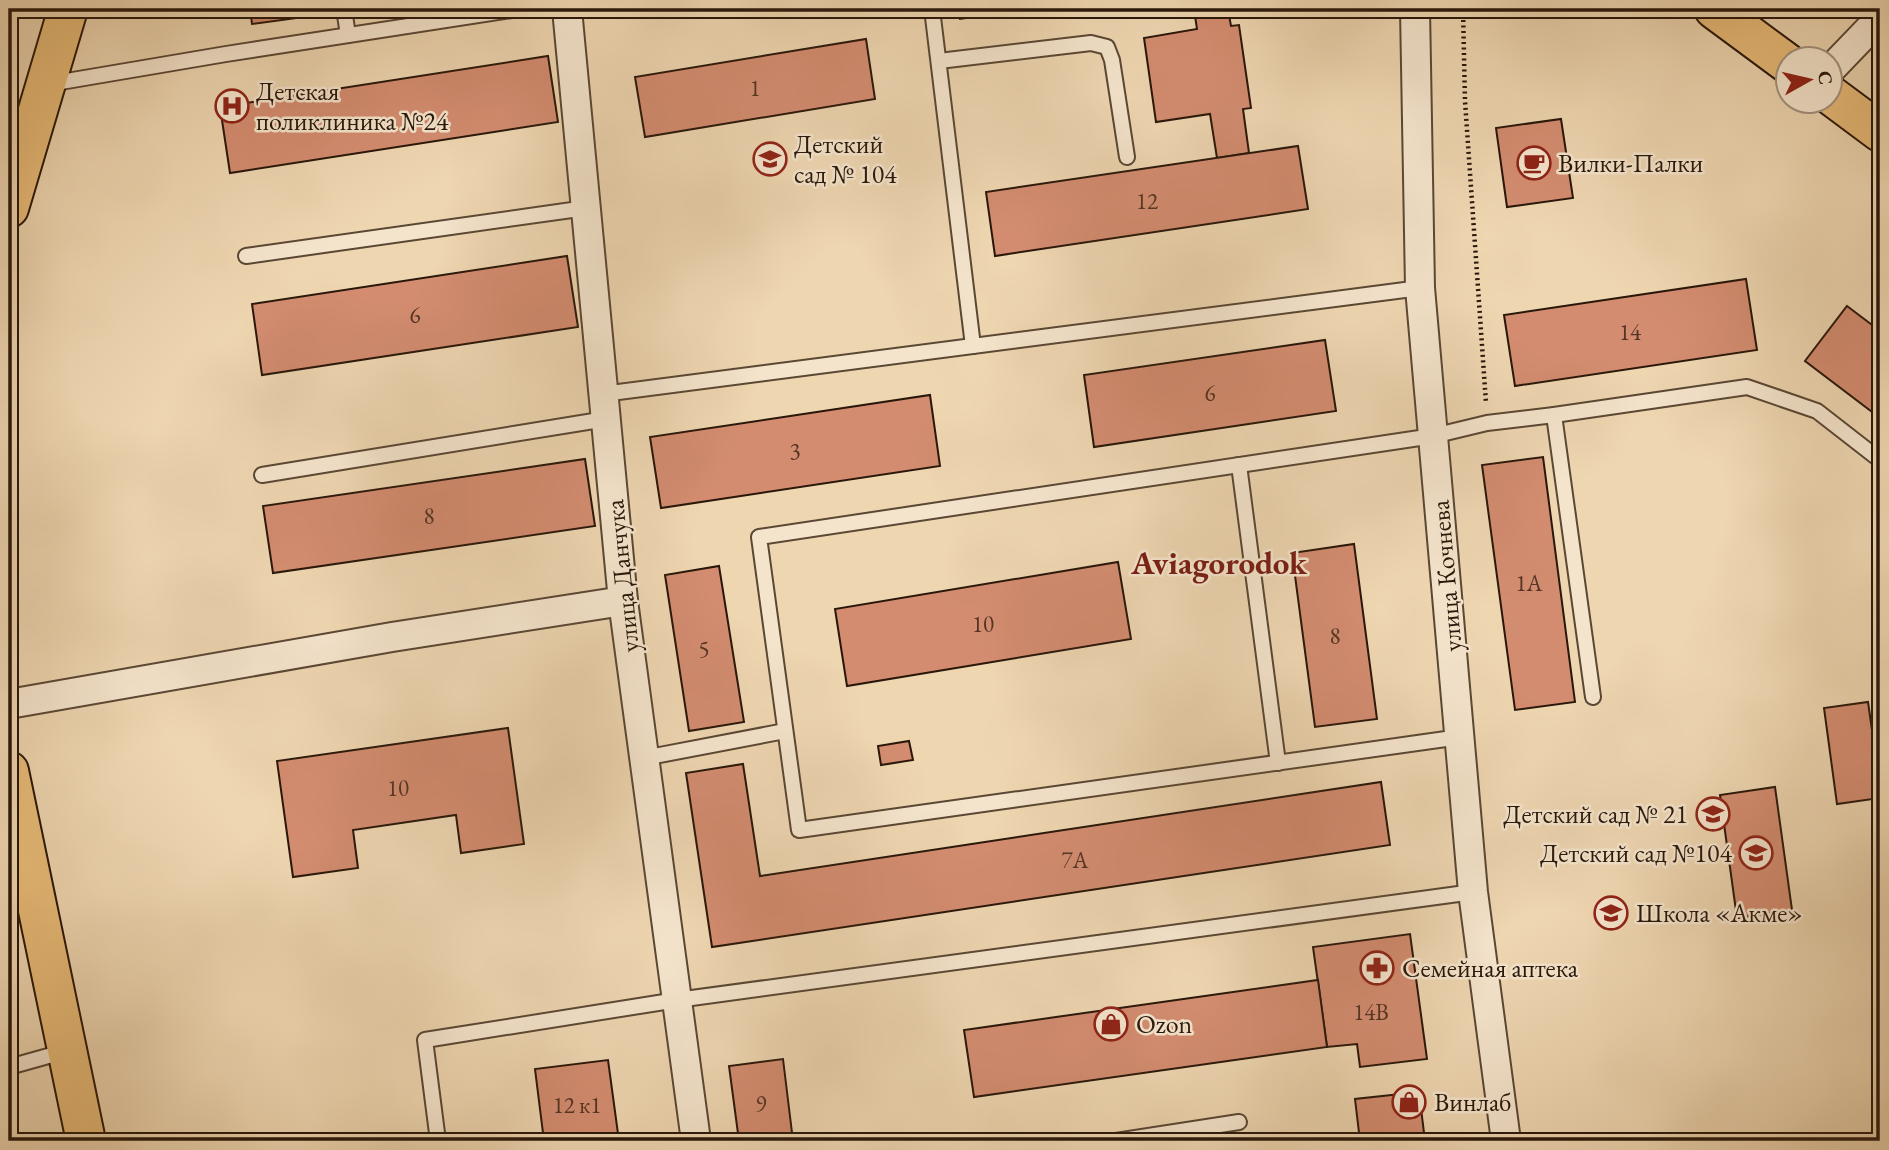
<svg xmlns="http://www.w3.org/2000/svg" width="1889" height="1150" font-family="'EB Garamond',serif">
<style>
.building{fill:#d38c70;stroke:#29170a;stroke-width:2}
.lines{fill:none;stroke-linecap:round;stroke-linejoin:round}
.lane-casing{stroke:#5a4734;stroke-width:18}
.street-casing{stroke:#5a4734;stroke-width:32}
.primary-casing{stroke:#29170a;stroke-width:42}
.highway-casing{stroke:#29170a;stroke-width:42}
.path{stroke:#29170a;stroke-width:4.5;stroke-dasharray:2 3.5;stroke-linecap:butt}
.lane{stroke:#f4e4cc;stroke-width:14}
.street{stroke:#f4e4cc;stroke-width:28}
.primary{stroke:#e7bb78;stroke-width:38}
.highway{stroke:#e7bb78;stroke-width:38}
.labels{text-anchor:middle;stroke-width:5;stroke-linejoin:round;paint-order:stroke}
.number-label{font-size:23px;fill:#543424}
.poi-label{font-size:26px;fill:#29170a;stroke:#f4e4cc;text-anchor:start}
.street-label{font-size:26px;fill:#29170a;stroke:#f4e4cc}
.district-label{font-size:33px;font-weight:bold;fill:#7a1f14;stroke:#f4e4cc}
</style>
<rect width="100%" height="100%" fill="#eed6b1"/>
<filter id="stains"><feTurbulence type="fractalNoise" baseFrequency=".00286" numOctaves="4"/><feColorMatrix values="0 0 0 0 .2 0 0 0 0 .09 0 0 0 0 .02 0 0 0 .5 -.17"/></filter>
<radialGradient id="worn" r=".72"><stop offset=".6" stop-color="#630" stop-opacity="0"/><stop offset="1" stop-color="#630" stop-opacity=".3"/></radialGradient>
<g class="building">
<path d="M250,9H311L312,16L252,24Z"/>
<path d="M958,9H1031L960,19Z"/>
<path d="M1194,9H1228L1231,26L1239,25L1251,108L1243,109L1249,153L1217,158L1210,114L1156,122L1144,38L1197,29Z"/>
<path d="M866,39L875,99L645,137L635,77Z"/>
<path d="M548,56L558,122L230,173L220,107Z"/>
<path d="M1561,119L1573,198L1507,207L1496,128Z"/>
<path d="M1298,146L1308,209L995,256L986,192Z"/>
<path d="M567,256L578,327L262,375L252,304Z"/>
<path d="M1746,279L1757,350L1515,386L1504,315Z"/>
<path d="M1847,306L1880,331V418L1805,361Z"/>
<path d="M1325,340L1336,411L1094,447L1084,375Z"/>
<path d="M930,395L940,466L661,508L650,437Z"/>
<path d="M1543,457L1575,702L1515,710L1482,465Z"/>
<path d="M585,459L595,526L273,573L263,506Z"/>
<path d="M1354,544L1377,719L1315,727L1292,553Z"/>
<path d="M1118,562L1131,639L847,686L835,609Z"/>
<path d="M719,566L744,722L689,731L665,575Z"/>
<path d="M1868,702L1880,786V798L1837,804L1824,708Z"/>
<path d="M508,728L524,844L461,853L456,815L353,830L358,868L293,877L277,761Z"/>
<path d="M909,741L913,760L881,765L878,746Z"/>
<path d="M743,764L760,876L1381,782L1390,845L712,947L686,773Z"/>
<path d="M1775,787L1792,910L1737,918L1720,795Z"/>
<path d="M1410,934L1427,1059L1360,1067L1357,1044L1327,1047L1313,947Z"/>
<path d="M1318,980L1327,1047L974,1097L964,1030Z"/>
<path d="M783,1059L793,1141H739L729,1066Z"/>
<path d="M608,1060L619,1141H544L535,1069Z"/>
<path d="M1419,1092L1425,1141H1360L1355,1099Z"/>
</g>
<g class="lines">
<defs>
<g id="lane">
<path d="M344,9L348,35"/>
<path d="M932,9L973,346"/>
<path d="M939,61L1091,43L1107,47L1112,60L1127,157"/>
<path d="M49,84L226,54L518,9"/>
<path d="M246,256L586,208"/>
<path d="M603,394L1420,288"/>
<path d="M1554,415L1747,387L1817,411L1880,460"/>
<path d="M1239,465L1278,763"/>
<path d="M262,475L606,419"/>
<path d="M1460,737L799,830L759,537L1433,436L1487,423L1554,415L1593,697"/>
<path d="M644,758L785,731"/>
<path d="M9,1067L66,1051"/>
<path d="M438,1141L425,1040L677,1000L1473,892"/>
<path d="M1116,1141L1239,1122"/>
</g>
<g id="street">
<path d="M567,9L623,601L696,1141"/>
<path d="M1415,9L1420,288L1473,892L1506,1141"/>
<path d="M1829,71L1880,18"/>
<path d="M9,704L392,637L623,601"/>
</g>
<g id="primary">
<path d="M1714,9L1787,63"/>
<path d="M1829,94L1880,132"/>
</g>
<g id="highway">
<path d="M9,208L68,9"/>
<path d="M9,771L86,1141"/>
</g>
</defs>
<use href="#lane" class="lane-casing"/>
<use href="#street" class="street-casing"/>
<use href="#primary" class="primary-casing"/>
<use href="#highway" class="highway-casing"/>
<path class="path" d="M1463,9L1465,101L1486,403"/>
<use href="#lane" class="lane"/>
<use href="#street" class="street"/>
<use href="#primary" class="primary"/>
<use href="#highway" class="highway"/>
</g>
<defs>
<symbol id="hospital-ring" viewBox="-11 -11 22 22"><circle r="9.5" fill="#f4e4cc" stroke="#8f2418" stroke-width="1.5"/><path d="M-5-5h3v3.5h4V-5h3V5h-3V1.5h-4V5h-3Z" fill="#8f2418"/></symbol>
<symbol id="school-ring" viewBox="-11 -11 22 22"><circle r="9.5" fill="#f4e4cc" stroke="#8f2418" stroke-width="1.5"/><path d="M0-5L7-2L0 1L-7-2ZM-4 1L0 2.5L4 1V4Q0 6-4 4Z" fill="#8f2418"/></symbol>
<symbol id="cafe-ring" viewBox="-11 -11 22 22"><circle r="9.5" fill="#f4e4cc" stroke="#8f2418" stroke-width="1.5"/><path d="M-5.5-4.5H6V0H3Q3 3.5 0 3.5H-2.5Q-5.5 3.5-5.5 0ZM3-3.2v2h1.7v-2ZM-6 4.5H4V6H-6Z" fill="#8f2418"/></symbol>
<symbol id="pharmacy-ring" viewBox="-11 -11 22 22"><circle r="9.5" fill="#f4e4cc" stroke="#8f2418" stroke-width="1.5"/><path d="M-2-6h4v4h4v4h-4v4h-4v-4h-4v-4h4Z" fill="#8f2418"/></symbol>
<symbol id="shop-ring" viewBox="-11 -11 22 22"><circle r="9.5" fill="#f4e4cc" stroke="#8f2418" stroke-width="1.5"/><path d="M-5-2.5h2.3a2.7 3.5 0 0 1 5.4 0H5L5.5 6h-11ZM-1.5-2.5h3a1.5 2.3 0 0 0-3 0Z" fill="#8f2418"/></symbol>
</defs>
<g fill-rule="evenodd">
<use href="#hospital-ring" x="213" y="87" width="38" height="38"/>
<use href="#school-ring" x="751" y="140" width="38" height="38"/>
<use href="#cafe-ring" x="1515" y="144" width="38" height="38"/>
<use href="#school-ring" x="1694" y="795" width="38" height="38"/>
<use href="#school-ring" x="1737" y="834" width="38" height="38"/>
<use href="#school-ring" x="1592" y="894" width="38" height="38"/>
<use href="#pharmacy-ring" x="1358" y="949" width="38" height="38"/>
<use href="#shop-ring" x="1092" y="1005" width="38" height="38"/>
<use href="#shop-ring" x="1390" y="1083" width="38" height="38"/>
</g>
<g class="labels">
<g class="number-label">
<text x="755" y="96">1</text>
<text x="1147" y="209">12</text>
<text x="415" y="323">6</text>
<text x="1630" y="340">14</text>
<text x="1210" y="401">6</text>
<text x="795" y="459">3</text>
<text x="429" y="524">8</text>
<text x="1529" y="591">1А</text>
<text x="983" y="632">10</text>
<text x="1335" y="644">8</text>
<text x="704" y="657">5</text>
<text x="398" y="796">10</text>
<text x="1075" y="868">7А</text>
<text x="1371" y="1020">14В</text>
<text x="761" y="1112">9</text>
<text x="577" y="1113">12 к1</text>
</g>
<g class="poi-label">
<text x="256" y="100">Детская<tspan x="256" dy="30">поликлиника №24</tspan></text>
<text x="794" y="153">Детский<tspan x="794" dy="30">сад № 104</tspan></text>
<text x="1558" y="172">Вилки-Палки</text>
<text x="1688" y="823" text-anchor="end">Детский сад № 21</text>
<text x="1732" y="862" text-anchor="end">Детский сад №104</text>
<text x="1636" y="922">Школа «Акме»</text>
<text x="1402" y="977">Семейная аптека</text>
<text x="1136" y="1033">Ozon</text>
<text x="1434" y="1111">Винлаб</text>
</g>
<g class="street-label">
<text transform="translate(622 576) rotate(-96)" y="9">улица Данчука</text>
<text transform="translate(1446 576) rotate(-95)" y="9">улица Кочнева</text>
</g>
<g class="district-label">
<text x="1219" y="574">Aviagorodok</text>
</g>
</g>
<rect width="1889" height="1150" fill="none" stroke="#eed6b1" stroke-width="35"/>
<rect x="10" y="10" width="1868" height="1129" fill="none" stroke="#29170a" stroke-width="3.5"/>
<rect x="18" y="18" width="1854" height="1115" fill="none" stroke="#29170a" stroke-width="2"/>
<g transform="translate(1809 80) rotate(82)"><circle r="33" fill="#f4e4cc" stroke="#a3927e" stroke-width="2"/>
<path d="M0-5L12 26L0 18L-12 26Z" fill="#8f2418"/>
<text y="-10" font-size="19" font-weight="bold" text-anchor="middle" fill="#29170a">С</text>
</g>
<rect width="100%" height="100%" filter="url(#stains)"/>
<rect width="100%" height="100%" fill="url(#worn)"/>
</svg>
